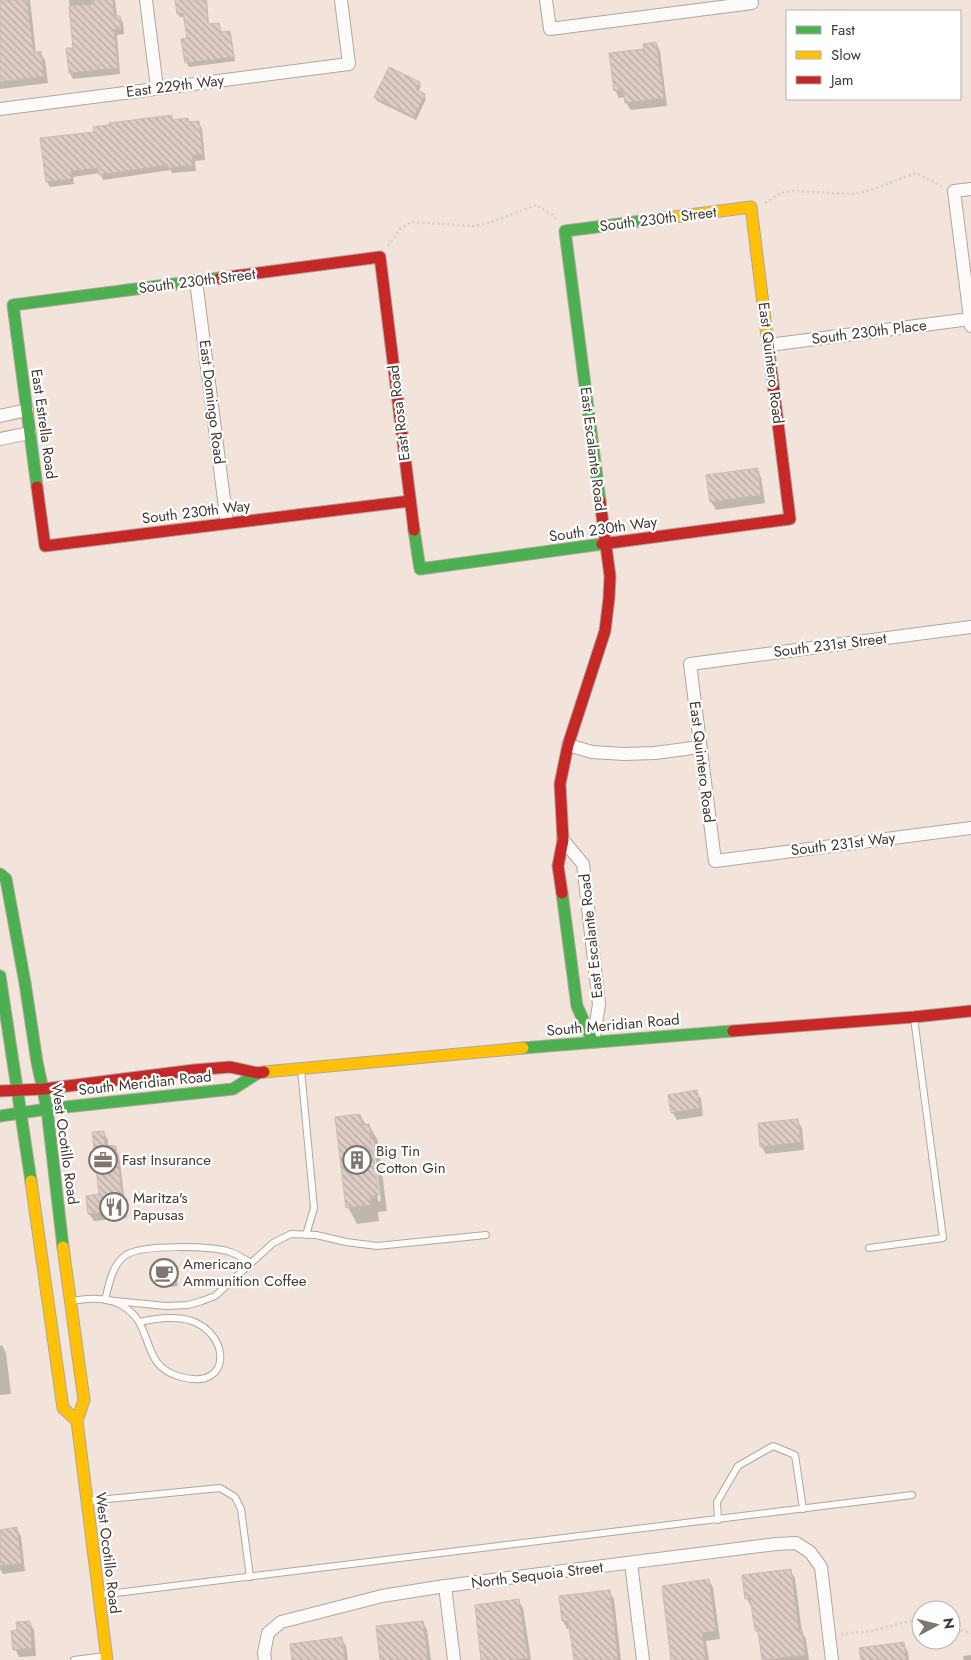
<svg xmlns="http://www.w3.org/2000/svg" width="971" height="1660" font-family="Jost,sans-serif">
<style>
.shadow{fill:#0003;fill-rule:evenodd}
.building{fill:url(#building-back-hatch);stroke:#c7bbb5}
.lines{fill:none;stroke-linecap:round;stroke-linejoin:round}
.lane-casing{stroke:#b1a69f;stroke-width:8}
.street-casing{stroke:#b1a69f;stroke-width:14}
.fast-casing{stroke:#b1a69f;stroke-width:13}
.slow-casing{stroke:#b1a69f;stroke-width:13}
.jam-casing{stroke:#b1a69f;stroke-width:13}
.path{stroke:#d6d2cf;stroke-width:2.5;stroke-dasharray:2.5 2.5;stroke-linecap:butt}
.lane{stroke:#fdfbf9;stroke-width:6}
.street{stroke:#fdfbf9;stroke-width:12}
.fast{stroke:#4caf50;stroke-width:11}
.slow{stroke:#ffc107;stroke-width:11}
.jam{stroke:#c62828;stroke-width:11}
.labels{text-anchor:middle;stroke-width:4.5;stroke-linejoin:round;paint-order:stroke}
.street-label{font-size:15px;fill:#433a32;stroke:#fff}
.poi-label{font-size:15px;fill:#433a32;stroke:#fff;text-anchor:start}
</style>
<defs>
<pattern id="building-back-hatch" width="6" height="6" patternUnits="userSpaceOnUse" patternTransform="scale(1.25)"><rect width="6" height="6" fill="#ddcdc6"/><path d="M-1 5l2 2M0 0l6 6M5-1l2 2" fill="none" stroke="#b5a7a1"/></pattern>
</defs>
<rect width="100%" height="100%" fill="#f2e4da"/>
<g class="shadow">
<path d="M0,0H30L36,53H40L45,60L48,83L0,89Z"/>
<path d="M69,0H115L117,17H120L123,23L124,34L117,35L120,74L73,79L70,73L74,49Z"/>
<path d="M177,0H207L209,25L218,24L222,33L229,32L231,36L235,61L189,67L187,63L182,40L188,39L184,17H180L178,14Z"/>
<path d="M656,43L660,51L667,106L631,110L626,103V97L619,98L615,90L645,50Z"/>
<path d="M419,83L421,86L418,92L424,95L426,99L416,120L377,101L375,97Z"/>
<path d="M171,116L174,121L188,119L190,124L198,123L202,128L205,160L195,161L196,171L172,173L171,170L103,180L100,173L73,177L74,184L50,187L47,182L95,134Z"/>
<path d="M757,469L761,477L765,503L716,510L711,502Z"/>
<path d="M696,1091L701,1099L703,1116L677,1120L672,1112Z"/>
<path d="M360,1115L366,1125H369L378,1141L387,1211L378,1212L379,1221L357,1224L348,1207ZM370,1138L373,1141L381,1201H378Z"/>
<path d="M797,1120L802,1128L804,1150L766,1154L761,1146Z"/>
<path d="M103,1132L108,1140V1147H115L119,1155L127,1218L94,1221L89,1214L87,1197L100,1195Z"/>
<path d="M172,1266L176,1274L178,1286L161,1288L156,1281Z"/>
<path d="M2,1345L6,1353L11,1394L0,1395V1346Z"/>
<path d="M16,1529L21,1536L25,1571L3,1574L0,1569V1531Z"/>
<path d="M790,1571L795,1578L802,1632L806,1639L809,1660H763L761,1639L756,1630L753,1606H751L746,1598Z"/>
<path d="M709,1580L713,1588L720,1639L706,1641L709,1660H673Z"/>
<path d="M609,1592L614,1599L621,1660H575L570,1628L567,1629L563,1621Z"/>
<path d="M518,1600L523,1608L531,1660H483Z"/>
<path d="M29,1622L34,1630L36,1656L19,1657L15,1649L18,1631Z"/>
<path d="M423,1622L427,1630L431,1660H386Z"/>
<path d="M341,1638L346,1646L348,1660H293Z"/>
<path d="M903,1644L908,1652L909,1660H862Z"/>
<path d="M971,1655V1660H964L963,1656Z"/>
</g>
<g class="building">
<path d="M0,0H27L34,53L41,51L44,76L0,82Z"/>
<path d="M94,0H113L114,16H120L121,29H114L118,68L69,73L66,48H73L69,6L94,4Z"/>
<path d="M175,0H206L208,24L219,23L221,32L230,31L234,57L185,63L181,39L187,38L183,13L177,14Z"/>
<path d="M656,42L664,98L625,103L623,89L614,91L609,53L644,49L643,44Z"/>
<path d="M389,67L420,82L416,89L425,94L414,117L374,97Z"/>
<path d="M172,115V120L188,118L189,122L199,121L203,154L192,155L193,165L168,168V165L99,175L98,168L71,171L72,179L46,182L40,138L94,132L93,127L109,125V123Z"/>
<path d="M758,468L761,495L710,502L706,475Z"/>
<path d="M697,1090L700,1108L671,1113L668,1095Z"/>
<path d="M360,1114L362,1125L369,1124L379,1195L370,1196L371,1205L346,1208L335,1117Z"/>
<path d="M798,1119L801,1142L760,1147L758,1123Z"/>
<path d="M104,1131L105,1145L116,1146L124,1210L88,1214L86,1196L99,1194L92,1132Z"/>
<path d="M173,1265L174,1278L155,1281L153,1267Z"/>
<path d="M17,1527L22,1563L0,1566V1530Z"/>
<path d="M791,1569L799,1630H802L805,1655L762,1660L758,1630L755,1631L750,1598L745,1599L742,1575Z"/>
<path d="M709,1579L716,1631L702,1633L706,1660H671L662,1586Z"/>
<path d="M610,1590L618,1660H574L568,1621H562L559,1596Z"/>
<path d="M519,1599L528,1658L512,1660H481L475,1605Z"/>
<path d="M30,1621L32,1648L13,1650L11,1631L17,1630L16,1622Z"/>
<path d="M423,1621L428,1660H380L376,1626Z"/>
<path d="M342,1637L345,1660H292L290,1644Z"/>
<path d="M904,1642L906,1660H861L859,1648Z"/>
</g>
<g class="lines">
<defs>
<g id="lane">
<path d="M301,1069L314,1208L306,1235"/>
<path d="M869,1248L943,1238L914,1018"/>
<path d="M251,1263C244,1259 237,1254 230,1252C212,1246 142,1244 126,1255C112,1264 109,1285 105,1300L166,1306L188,1305L202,1301L215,1296L273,1243L291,1234L316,1235L346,1242L377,1246L486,1235"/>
<path d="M71,1301C80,1300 89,1298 98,1299C114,1299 131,1308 139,1322C152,1345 148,1368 181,1377C232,1391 231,1335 192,1321C175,1315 155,1319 139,1322"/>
<path d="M88,1501L220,1488L235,1497L241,1509L250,1577"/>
<path d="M718,1520L717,1502L738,1466L773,1446L795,1455L803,1509"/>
<path d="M100,1595L912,1495"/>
<path d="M74,1660L105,1656"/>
</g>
<g id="street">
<path d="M146,0L157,88"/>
<path d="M546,0L550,29L752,3L751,0"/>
<path d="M0,109L349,64L341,0"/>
<path d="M971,189L954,191L971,326"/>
<path d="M196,281L227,523"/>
<path d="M769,345L970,319"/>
<path d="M0,416L27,410"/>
<path d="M0,439L30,433"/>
<path d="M971,627L690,664L715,861L971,828"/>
<path d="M568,745L592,752L624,754L655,753L700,747"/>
<path d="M563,840L583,864L599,1004L593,1042"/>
<path d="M631,1563L643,1660"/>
<path d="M445,1586L454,1660"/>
<path d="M265,1660L264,1653L268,1633L281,1622L382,1596L445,1586L776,1544L796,1543L810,1552L821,1567L832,1660"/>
</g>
<g id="fast">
<path d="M37,487L13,305L220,278"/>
<path d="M600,501L565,231L658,219"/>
<path d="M414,530L420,569L602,544"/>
<path d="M0,874L6,879L25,983L37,1062L47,1109L63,1247"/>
<path d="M562,893L577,1006L593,1042"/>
<path d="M0,976L31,1181"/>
<path d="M523,1048L733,1031"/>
<path d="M0,1116L47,1109L233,1089L258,1073"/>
</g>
<g id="slow">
<path d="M658,219L751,207L767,336"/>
<path d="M264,1072L523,1048"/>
<path d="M31,1181L63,1408L77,1421"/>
<path d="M63,1247L84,1400L77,1421L107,1660"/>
</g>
<g id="jam">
<path d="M220,278L380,257L414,530"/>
<path d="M37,487L45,546L410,501"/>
<path d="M602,544L790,519L767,336"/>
<path d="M562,893L558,866L563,840L560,784L568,745L605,631L609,598L610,576L600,501"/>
<path d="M733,1031L914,1017L971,1011"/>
<path d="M0,1091L44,1089L194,1070L230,1067L258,1073L264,1072"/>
</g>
</defs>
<use href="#lane" class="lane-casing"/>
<use href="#street" class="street-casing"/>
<use href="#fast" class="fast-casing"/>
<use href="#slow" class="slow-casing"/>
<use href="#jam" class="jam-casing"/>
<g class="path">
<path d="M765,203L780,193L791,191L853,194L871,190L916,173L942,186"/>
<path d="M388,246L400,229L411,222L473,226L492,222L536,205L553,215L556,219"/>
<path d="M951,1628L971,1633"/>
<path d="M841,1634L872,1631L909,1621L921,1622"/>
</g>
<use href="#lane" class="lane"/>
<use href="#street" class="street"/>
<use href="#fast" class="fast"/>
<use href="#slow" class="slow"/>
<use href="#jam" class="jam"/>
</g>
<defs>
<symbol id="office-ring" viewBox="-11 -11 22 22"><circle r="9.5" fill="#fff" stroke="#80766d" stroke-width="1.5"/><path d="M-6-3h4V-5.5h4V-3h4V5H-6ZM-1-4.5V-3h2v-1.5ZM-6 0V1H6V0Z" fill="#80766d"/></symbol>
<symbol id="building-ring" viewBox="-11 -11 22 22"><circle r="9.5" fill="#fff" stroke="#80766d" stroke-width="1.5"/><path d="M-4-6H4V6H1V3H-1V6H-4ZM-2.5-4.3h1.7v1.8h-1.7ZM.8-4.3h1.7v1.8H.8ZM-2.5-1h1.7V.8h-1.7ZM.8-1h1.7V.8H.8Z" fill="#80766d"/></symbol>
<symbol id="restaurant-ring" viewBox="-11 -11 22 22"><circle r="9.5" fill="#fff" stroke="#80766d" stroke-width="1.5"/><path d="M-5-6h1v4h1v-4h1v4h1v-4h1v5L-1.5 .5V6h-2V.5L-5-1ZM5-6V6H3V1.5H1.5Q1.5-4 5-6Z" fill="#80766d"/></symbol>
<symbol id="cafe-ring" viewBox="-11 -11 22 22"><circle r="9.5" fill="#fff" stroke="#80766d" stroke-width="1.5"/><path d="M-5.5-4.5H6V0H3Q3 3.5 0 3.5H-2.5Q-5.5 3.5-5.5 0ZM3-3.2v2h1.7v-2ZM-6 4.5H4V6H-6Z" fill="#80766d"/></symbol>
</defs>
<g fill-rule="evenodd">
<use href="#office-ring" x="87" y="1144" width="32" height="32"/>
<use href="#building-ring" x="341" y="1144" width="32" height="32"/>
<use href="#restaurant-ring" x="98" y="1191" width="32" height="32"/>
<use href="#cafe-ring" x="148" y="1257" width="32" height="32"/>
</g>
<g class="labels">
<g class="street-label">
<text transform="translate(175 86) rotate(-7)" y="5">East 229th Way</text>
<text transform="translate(658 219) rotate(-7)" y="5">South 230th Street</text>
<text transform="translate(197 281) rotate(-7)" y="5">South 230th Street</text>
<text transform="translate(869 332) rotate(-7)" y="5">South 230th Place</text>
<text transform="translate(771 363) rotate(83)" y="5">East Quintero Road</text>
<text transform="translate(212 402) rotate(83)" y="5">East Domingo Road</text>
<text transform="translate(399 413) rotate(-97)" y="5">East Rosa Road</text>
<text transform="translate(44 424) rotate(82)" y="5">East Estrella Road</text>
<text transform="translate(593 449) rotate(83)" y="5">East Escalante Road</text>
<text transform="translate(196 512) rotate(-7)" y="5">South 230th Way</text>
<text transform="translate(603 529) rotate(-8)" y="5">South 230th Way</text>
<text transform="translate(830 645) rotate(-7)" y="5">South 231st Street</text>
<text transform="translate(702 762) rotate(83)" y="5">East Quintero Road</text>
<text transform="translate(843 844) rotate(-7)" y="5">South 231st Way</text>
<text transform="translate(591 936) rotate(-96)" y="5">East Escalante Road</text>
<text transform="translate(613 1025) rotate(-5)" y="5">South Meridian Road</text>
<text transform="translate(145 1083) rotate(-6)" y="5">South Meridian Road</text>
<text transform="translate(65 1144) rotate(82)" y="5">West Ocotillo Road</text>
<text transform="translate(108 1553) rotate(83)" y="5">West Ocotillo Road</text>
<text transform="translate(537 1575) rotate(-7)" y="5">North Sequoia Street</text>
</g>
<g class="poi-label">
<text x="376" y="1156">Big Tin<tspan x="376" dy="17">Cotton Gin</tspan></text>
<text x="122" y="1165">Fast Insurance</text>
<text x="133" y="1203">Maritza's<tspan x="133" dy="17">Papusas</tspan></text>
<text x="183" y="1269">Americano<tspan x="183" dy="17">Ammunition Coffee</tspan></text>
</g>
</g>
<rect x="786" y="10" width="175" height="90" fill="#ffffff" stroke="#b4b0ad"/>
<rect x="796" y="26" width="25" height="8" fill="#4caf50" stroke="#b4b0ad"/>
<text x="831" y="35" font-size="15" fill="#433a32">Fast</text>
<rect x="796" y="51" width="25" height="8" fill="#ffc107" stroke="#b4b0ad"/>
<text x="831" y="60" font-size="15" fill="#433a32">Slow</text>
<rect x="796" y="76" width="25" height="8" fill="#c62828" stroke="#b4b0ad"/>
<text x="831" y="85" font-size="15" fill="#433a32">Jam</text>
<g transform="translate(936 1625) rotate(83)"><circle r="24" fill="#ffffff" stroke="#b4b0ad"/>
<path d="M0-4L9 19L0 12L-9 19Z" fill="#80766d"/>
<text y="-8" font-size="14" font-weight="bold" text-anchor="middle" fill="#433a32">N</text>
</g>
</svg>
